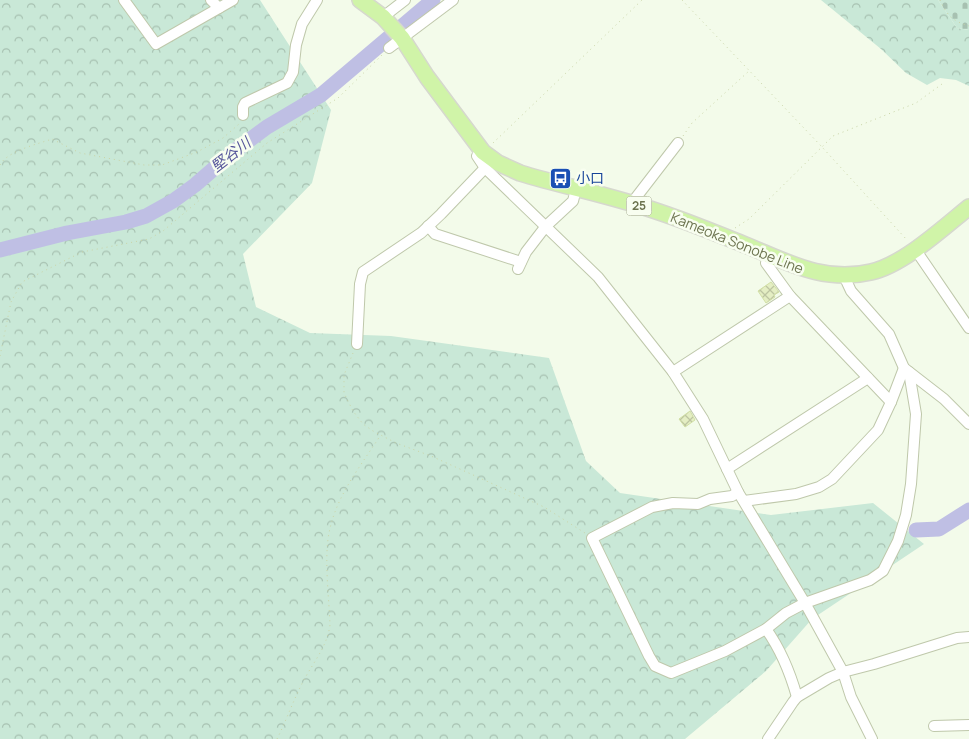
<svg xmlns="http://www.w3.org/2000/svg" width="969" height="739" font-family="Manrope,'Noto Sans JP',sans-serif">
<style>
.forest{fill:url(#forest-crowns)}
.cemetery{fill:url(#cemetery-stones)}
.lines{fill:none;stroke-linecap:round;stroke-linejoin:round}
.river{stroke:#bfbfe4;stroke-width:15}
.building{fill:url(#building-cross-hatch);stroke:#d2e0a5}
.minor-casing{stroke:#bfc8ab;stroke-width:12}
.primary-casing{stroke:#d6d8ce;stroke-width:18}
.path{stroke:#c9d4a6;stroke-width:1;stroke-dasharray:1 4;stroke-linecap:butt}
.minor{stroke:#fff;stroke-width:10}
.primary{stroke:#d0f4a8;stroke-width:15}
.labels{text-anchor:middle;stroke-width:5;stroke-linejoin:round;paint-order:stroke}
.shield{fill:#f8fef0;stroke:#969d7f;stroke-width:1}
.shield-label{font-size:12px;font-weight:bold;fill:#6c744f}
.transit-label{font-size:14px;fill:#164399;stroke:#f8fef0;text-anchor:start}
.street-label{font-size:14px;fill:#6c744f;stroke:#f8fef0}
.water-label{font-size:15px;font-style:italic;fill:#55549a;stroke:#f8fef0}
</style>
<defs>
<pattern id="forest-crowns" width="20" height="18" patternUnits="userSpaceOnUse" patternTransform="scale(1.25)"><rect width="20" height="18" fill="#c9e8d7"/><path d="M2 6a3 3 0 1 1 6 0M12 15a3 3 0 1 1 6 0" fill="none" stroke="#a7c1b1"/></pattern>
<pattern id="cemetery-stones" width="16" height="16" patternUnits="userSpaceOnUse" patternTransform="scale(1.25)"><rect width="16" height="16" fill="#c9e8d7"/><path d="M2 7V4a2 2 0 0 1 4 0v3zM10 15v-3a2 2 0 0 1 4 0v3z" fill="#a7c1b1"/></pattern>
<pattern id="building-cross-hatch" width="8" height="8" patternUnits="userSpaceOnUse" patternTransform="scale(1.25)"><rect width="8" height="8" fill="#e4eec3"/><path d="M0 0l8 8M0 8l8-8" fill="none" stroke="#bdc5a1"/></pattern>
</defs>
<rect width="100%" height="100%" fill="#f3fbea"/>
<g class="forest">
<path d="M0,0H260L331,110L312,183L243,254L256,307L310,333L391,336L549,358L586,461L620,493L771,515L873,503L924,544L812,619L766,671L685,739H0Z"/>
<path d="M821,0H938L957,28L969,30V86L956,80L940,78L927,85L906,73L881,49Z"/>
</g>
<path class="cemetery" d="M938,0H969V30L957,28Z"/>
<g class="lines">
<g class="river">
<path d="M0,250L67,233L126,222L146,216L173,201L195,185L232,153L267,127L321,95L433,0"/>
<path d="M916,530L939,529L969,510"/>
</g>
</g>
<g class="building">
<path d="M771,282L779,292L774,295L775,297L766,303L758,291Z"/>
<path d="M690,411L695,420L685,427L679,419Z"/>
</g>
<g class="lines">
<defs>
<g id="minor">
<path d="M124,0L156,44L233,0"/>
<path d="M211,0L219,8"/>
<path d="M383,17L405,0"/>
<path d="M389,48L453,0"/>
<path d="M243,115V107L245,103L287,83L293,72L296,45L302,24L317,0"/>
<path d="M483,152L477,156L485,168L598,277L673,372L703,419L738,492L805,603L843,672L851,697L872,739"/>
<path d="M631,204L678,143"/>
<path d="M428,226L435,234L521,262"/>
<path d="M915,249L969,328"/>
<path d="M769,255L766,263L790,296L891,402"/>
<path d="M518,269L526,252L546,226L573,201L576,189"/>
<path d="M844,276L851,291L889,334L904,368L944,399L969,424"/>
<path d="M357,344L360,284L363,272L421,233L441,214L485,168"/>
<path d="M673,372L790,296"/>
<path d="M727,469L868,378"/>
<path d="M738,492L732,496L710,499L698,504L673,503L652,507L592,538L649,656L655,666L671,673L725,651L766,629L786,613L805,603L870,580L883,571L898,541L906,515L911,484L916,414L909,372"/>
<path d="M744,501L796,494L819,487L832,479L878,430L891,402L904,368"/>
<path d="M766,629C781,650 790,672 797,697"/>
<path d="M934,726L969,725"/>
<path d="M768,739L793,702L797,697L829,678L843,672L874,664L957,638L969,637"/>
</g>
<path id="primary" d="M360,0L383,17L402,38L427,77L483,152L498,163L520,173C566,187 614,196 659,212C689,222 718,234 748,246C789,263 825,283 871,272C903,265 943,228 969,207"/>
</defs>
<use href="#minor" class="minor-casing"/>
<use href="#primary" class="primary-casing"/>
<g class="path">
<path d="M682,0L822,147L907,240"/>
<path d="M940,0C947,16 953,21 969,26"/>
<path d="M683,136L692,123L749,71"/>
<path d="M493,143L642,0"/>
<path d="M0,165C7,151 38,144 52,139L80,153L144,165H162L197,152L223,138L239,124"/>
<path d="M735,228L749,219L833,136L916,103L942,84"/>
<path d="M353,353L344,375V393L353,411L363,424L373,431L396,443L431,456L544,507L585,533"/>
<path d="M0,356L11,302L22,282L82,252L149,239L163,231L267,143L338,98L383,54"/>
<path d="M277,739C287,719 294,698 305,678C315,660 327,646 330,625C329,598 324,558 329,533C336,496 360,467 380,436"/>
</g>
<use href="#minor" class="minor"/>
<use href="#primary" class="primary"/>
</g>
<defs>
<symbol id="bus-square" viewBox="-11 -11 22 22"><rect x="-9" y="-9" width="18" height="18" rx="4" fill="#1a4fb4" stroke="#f8fef0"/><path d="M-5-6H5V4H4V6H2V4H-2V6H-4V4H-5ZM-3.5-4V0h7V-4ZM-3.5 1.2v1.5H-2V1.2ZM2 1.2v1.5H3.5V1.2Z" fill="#fff"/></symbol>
</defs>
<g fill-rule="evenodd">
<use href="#bus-square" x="548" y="166" width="25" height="25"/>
</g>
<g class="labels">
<rect class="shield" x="626.5" y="196.5" width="25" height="19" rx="4"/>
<g class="shield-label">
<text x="639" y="210">25</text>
</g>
<g class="transit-label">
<text x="576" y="183">小口</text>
</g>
<g class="street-label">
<text transform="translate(737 243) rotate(22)" y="5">Kameoka Sonobe Line</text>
</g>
<g class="water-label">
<text transform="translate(231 155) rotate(-38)" y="5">堅谷川</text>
</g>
</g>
</svg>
